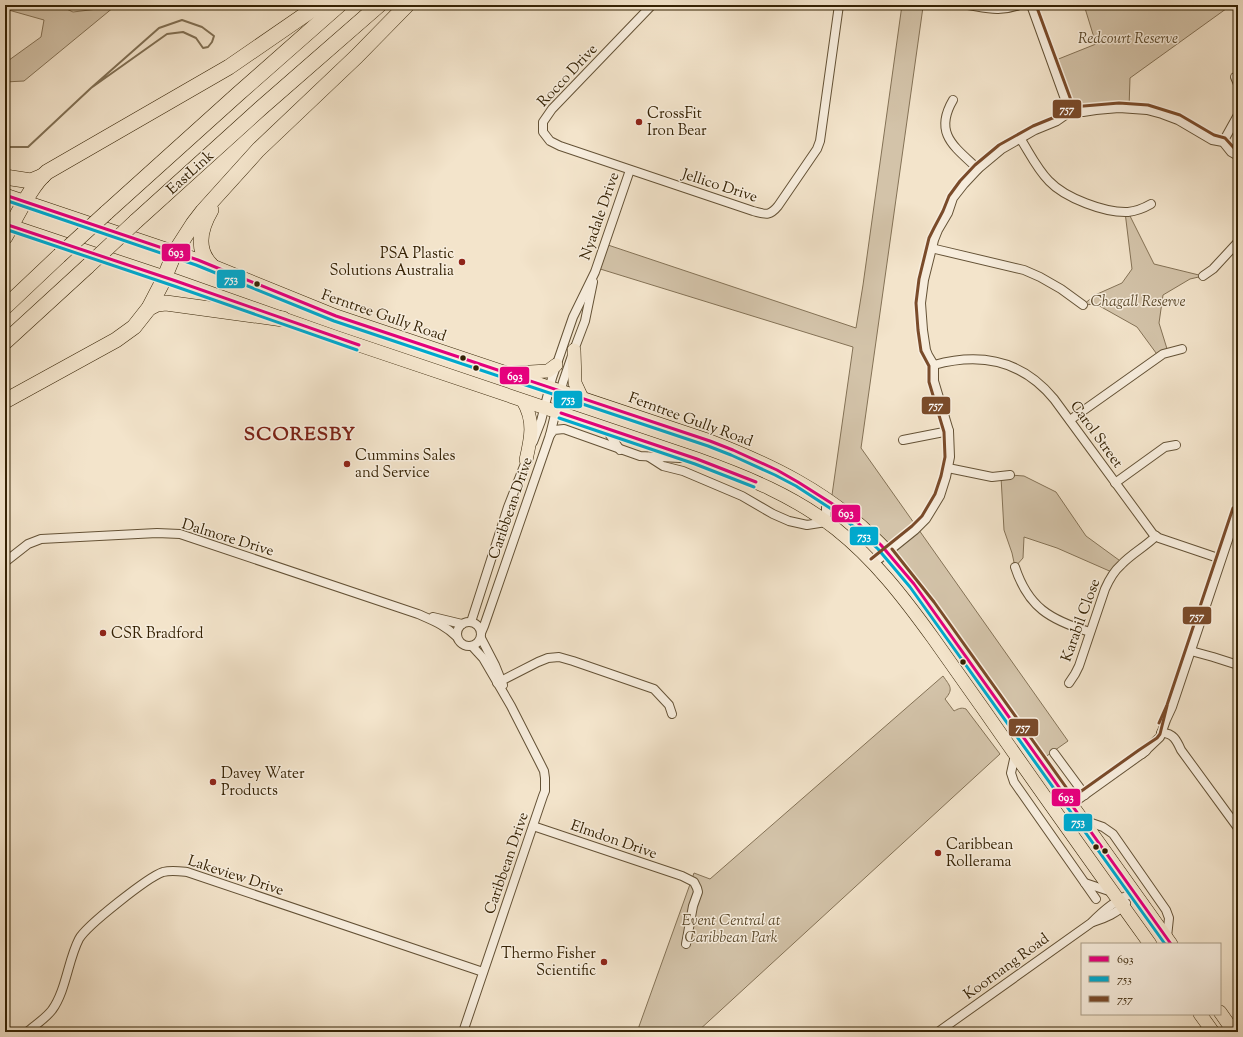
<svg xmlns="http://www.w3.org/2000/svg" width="1243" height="1037" font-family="'Sorts Mill Goudy',serif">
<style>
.green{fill:#d3c3a9;stroke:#847256}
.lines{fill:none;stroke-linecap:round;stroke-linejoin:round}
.stream{stroke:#806f53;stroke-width:2}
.street-casing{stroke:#645236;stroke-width:10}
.primary-casing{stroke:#352204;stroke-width:14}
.highway-casing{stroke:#352204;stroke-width:16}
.street{stroke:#f7eddd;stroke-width:8}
.primary{stroke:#f3e4cb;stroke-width:13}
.highway{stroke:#f3e4cb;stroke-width:15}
.highway-bridge-casing{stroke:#352204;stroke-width:16;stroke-linecap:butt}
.highway-bridge{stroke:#f3e4cb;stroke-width:15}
.bus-1-casing{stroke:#f7eddd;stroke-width:6}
.bus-2-casing{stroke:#f7eddd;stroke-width:6}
.bus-3-casing{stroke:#f7eddd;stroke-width:6}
.bus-1{stroke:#e5007d;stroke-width:3}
.bus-2{stroke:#00a9ce;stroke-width:3}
.bus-3{stroke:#7a4b2a;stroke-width:3}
.poi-dot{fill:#8f2418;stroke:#f7eddd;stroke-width:1.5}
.bus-dot{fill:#352204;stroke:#f7eddd;stroke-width:1.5}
.labels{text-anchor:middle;stroke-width:3;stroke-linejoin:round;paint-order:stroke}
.park-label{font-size:15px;font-style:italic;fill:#5c4a2d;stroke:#f7eddd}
.street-label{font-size:15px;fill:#352204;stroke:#f7eddd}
.poi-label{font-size:15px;fill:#352204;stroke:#f7eddd;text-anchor:start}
.district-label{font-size:19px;font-weight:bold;letter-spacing:1px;fill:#7a1f14;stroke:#f7eddd}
.line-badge{stroke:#f7eddd;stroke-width:1.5}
.badge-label{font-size:11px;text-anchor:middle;font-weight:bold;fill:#fff}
</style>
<rect width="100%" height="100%" fill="#f3e4cb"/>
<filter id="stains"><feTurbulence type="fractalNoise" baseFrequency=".005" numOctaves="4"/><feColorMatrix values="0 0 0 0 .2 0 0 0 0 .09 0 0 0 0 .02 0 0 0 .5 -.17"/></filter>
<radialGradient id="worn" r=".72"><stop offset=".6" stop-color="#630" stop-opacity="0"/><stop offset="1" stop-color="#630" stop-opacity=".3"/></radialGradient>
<g class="green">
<path d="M5,5H23L26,7L37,5H58L73,12L114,7L24,81L5,82V63L41,37L44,20L5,9Z"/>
<path d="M902,5H950L942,9L923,7L861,448L1068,741L1041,760L930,605L831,502L853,347L597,268L605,244L856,328L863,285Z"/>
<path d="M1084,5H1229L1230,6L1130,78L1129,108L1073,112L1051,62L1096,44Z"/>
<path d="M1125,212H1128L1154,264L1203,276L1190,279L1163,295L1159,323L1168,352L1159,357L1137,327L1096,304L1083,305L1095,295L1122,283L1132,269Z"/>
<path d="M1010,475L1024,476L1056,492L1086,536L1123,563L1114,573L1057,548L1024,537L1023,558L1015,567L1012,553L1004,530L1001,477Z"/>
<path d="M943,676C950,686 954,689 945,699L954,711C958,709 961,707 966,709L1000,754L697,1032H637L694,873L710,879Z"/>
</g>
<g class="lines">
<path class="stream" d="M5,147H28L91,88L159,28L182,20L202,27L214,36L212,42L208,47L203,48L196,38L183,32L167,34L91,88"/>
<defs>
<g id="street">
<path d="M652,5L552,109L543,122V132L550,141L560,146L753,211C765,214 769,217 778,206L817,149L820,141L839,5"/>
<path d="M968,5C987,8 1001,12 1019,5"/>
<path d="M1031,5L1070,113"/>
<path d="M1235,77L1238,84"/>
<path d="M953,100C933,134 955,147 978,169"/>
<path d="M1020,138C1029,152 1037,169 1049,181C1065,198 1105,213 1128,212C1137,211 1144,208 1151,204"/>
<path d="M1223,142L1238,115"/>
<path d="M931,248L1024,270L1040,277L1061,289L1083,305"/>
<path d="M1203,276L1213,269L1238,242"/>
<path d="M934,365C981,352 1022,360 1054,399L1153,534L1159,538L1221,559"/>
<path d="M1070,420L1163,354L1182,349"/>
<path d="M606,429L620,450"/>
<path d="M550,435L554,430L564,429L640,456L680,458"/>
<path d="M903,440L949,431"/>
<path d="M533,442L541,421L552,378L573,317L595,272L630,170"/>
<path d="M649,457L663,466L683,471L742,496L773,514L789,521L807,525L826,522V498"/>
<path d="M948,468L992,477L1010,475"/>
<path d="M1115,483L1165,447L1176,445"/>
<path d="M5,562L28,544L41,539L157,533L180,534L418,614C434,621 445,625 457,637"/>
<path d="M874,563L915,530L926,519L940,496L946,477L950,457L949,431L934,381V365L928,355L926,350L923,330L921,303L924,280L934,240L938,230L948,213L953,198L964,184L978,169L1002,149L1035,130L1057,121L1067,114L1073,112H1083L1096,110L1119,108L1147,110L1162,114L1178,120L1212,140L1223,142L1231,152L1238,156"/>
<path d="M1015,567C1028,607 1050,620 1090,632"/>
<path d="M433,617L462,624"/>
<circle cx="469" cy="634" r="12"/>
<path d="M471,622L508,507L528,456"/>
<path d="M481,633L484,626L550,435L563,382L574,350L585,321L593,282"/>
<path d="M481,638L495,665L503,685"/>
<path d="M1191,651L1213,657L1238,665"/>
<path d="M497,683L538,662L548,658L559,657L573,661L654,689L669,705L672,714"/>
<path d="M1069,683L1075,674L1079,666L1105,589C1109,580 1114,571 1121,565C1131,554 1145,547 1156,536"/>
<path d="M1161,733C1173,732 1177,741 1181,750L1238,828"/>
<path d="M1054,753L1085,795"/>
<path d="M1142,754L1160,737L1166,720L1172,707L1238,510"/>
<path d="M1015,755L1011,773L1014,782L1096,899"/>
<path d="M1072,804L1146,751"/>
<path d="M1083,820L1103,827L1113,834L1166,910L1169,918L1167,937"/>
<path d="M533,826L682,876L694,882L697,888L698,892L693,906L686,944"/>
<path d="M1085,883L1112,892"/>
<path d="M1093,922C1105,918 1118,913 1126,903"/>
<path d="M27,1032C35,1025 45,1019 52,1010C66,991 68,960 79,939C86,926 148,877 163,872C171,870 178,871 187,872L483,972"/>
<path d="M463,1032L543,796L545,791V778L544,771L539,761L511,706L483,658L472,646"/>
<path d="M938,1032L1091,923C1105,909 1116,900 1134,892"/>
</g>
<g id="primary">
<path d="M5,195L198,260L336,316L710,441C772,465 828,492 876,540C890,553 902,569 914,584L1171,944"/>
<path d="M5,224L176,281L335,337L697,459C747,477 794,496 836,529C875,560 904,598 933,638C950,662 967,686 984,710C1039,789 1094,866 1150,944"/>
<path d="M574,350L575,383L582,398"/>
<path d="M512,373L548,371L556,365"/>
<path d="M523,401C535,421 531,438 526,460"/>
<path d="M1220,1012L1234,1032"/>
<path d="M1200,1014L1213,1032"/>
</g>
<g id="highway">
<path d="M5,177L31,181L43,176"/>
<path d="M106,213L238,94L339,5"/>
<path d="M135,222L261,108L379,5"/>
<path d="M5,237C16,218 31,185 47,172L229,67L319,5"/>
<path d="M211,265C195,249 201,227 211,210"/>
<path d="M5,307L59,256"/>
<path d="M149,308L157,304L166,303L283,319"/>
<path d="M5,342L88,266"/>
<path d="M5,401L116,340L134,327L149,308L163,281L175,252L193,224L203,211L258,150L357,56L407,5"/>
</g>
</defs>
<use href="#street" class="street-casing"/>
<use href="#primary" class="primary-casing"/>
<use href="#highway" class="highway-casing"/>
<use href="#street" class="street"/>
<use href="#primary" class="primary"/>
<use href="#highway" class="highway"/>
<defs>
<g id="highway-bridge">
<path d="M59,256L106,213"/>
<path d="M88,266L135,222"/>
</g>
</defs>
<use href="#highway-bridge" class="highway-bridge-casing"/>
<use href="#highway-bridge" class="highway-bridge"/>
<defs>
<g id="bus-1">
<path d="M5,195L198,260L336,316L710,441L733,450L777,470L798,482L839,508L858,523L881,545L914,584L1171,944"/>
<path d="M5,224L176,281L359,345"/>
<path d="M561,413L697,459L756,482"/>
</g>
<g id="bus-2">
<path d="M5,200L196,265L334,321L708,446L731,455L775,475L796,486L836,512L854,527L878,549L910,587L1165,944"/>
<path d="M5,229L174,286L357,350"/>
<path d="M559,418L695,464L754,487"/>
</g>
<g id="bus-3">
<path d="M1036,5L1075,111"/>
<path d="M892,549L934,602L1073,797L1139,750L1157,738L1160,734L1167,706"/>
<path d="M871,559L912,526L922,516L935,494L941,476L945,457L944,432L929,382V366L921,351L918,330L916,303L919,279L929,238L934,228L943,211L949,196L960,181L975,165L999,145L1033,126L1055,117L1065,110L1072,107L1119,103L1148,105L1180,115L1214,135L1225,138L1234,148L1238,150"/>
<path d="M1159,723L1167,705L1233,508"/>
</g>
</defs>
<use href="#bus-1" class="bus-1-casing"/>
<use href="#bus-2" class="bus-2-casing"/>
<use href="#bus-3" class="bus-3-casing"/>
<use href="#bus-1" class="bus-1"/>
<use href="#bus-2" class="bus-2"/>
<use href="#bus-3" class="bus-3"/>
</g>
<g class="poi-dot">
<circle cx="639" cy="122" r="4"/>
<circle cx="462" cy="262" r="4"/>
<circle cx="347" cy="464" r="4"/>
<circle cx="103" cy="633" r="4"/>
<circle cx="213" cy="782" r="4"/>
<circle cx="938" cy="853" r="4"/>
<circle cx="604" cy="962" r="4"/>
</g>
<g class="bus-dot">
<circle cx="257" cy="284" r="3.5"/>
<circle cx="463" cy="358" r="3.5"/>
<circle cx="476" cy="368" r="3.5"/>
<circle cx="963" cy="662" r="3.5"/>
<circle cx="1096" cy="847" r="3.5"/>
<circle cx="1105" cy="851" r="3.5"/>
</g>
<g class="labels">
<g class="park-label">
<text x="1128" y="43">Redcourt Reserve</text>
<text x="1138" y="306">Chagall Reserve</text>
<text x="731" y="925">Event Central at<tspan x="731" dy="17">Caribbean Park</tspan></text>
</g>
<g class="street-label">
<text transform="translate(567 75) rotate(-47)" y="5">Rocco Drive</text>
<text transform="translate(190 172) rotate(-42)" y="5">EastLink</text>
<text transform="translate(720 185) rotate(18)" y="5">Jellico Drive</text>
<text transform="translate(599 216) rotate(-71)" y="5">Nyadale Drive</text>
<text transform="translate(384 315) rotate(19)" y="5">Ferntree Gully Road</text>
<text transform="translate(691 419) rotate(20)" y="5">Ferntree Gully Road</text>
<text transform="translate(1097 434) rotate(54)" y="5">Carol Street</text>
<text transform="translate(510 508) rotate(-71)" y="5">Caribbean Drive</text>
<text transform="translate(228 537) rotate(17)" y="5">Dalmore Drive</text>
<text transform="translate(1080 620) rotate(-70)" y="5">Karabil Close</text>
<text transform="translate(614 839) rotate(19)" y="5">Elmdon Drive</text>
<text transform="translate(506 863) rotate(-71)" y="5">Caribbean Drive</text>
<text transform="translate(236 875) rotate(18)" y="5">Lakeview Drive</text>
<text transform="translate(1006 966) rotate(-36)" y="5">Koornang Road</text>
</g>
<g class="poi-label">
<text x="647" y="118">CrossFit<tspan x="647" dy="17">Iron Bear</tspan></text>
<text x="454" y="258" text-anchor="end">PSA Plastic<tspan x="454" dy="17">Solutions Australia</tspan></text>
<text x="355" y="460">Cummins Sales<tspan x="355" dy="17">and Service</tspan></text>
<text x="111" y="638">CSR Bradford</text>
<text x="221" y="778">Davey Water<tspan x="221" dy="17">Products</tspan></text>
<text x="946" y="849">Caribbean<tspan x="946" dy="17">Rollerama</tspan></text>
<text x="596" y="958" text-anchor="end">Thermo Fisher<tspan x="596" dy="17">Scientific</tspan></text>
</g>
<g class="district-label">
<text x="300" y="440">SCORESBY</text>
</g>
</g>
<g class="line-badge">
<rect x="1052" y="99" width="30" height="20" rx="4" fill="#7a4b2a"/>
<rect x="161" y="243" width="30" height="19" rx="4" fill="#e5007d"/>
<rect x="216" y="269" width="30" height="20" rx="4" fill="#00a9ce"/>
<rect x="499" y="366" width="31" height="19" rx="4" fill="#e5007d"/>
<rect x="553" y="390" width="30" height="19" rx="4" fill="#00a9ce"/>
<rect x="921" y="396" width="30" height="19" rx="4" fill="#7a4b2a"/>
<rect x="831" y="504" width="30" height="19" rx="4" fill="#e5007d"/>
<rect x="849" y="526" width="30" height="20" rx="4" fill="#00a9ce"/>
<rect x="1182" y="606" width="30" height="19" rx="4" fill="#7a4b2a"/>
<rect x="1008" y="718" width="31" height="19" rx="4" fill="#7a4b2a"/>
<rect x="1051" y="788" width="30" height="19" rx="4" fill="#e5007d"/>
<rect x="1063" y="813" width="30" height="19" rx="4" fill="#00a9ce"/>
</g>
<g class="badge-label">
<text x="1067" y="113">757</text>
<text x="176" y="256">693</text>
<text x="231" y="283">753</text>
<text x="515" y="380">693</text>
<text x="568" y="403">753</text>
<text x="936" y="409">757</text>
<text x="846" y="517">693</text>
<text x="864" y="540">753</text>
<text x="1197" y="620">757</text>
<text x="1023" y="731">757</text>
<text x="1066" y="801">693</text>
<text x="1078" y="826">753</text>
</g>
<rect width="1243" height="1037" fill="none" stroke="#f3e4cb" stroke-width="20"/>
<rect x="6" y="6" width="1231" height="1025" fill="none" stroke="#352204" stroke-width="2"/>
<rect x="10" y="10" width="1223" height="1017" fill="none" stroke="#352204"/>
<rect x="1081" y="943" width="140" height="72" fill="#f7eddd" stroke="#a99c86"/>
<rect x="1089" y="956" width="20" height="6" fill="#e5007d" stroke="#a99c86"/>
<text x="1117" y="963" font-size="12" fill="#352204">693</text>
<rect x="1089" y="976" width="20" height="6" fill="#00a9ce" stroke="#a99c86"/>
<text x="1117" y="983" font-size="12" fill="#352204">753</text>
<rect x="1089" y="996" width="20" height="6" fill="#7a4b2a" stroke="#a99c86"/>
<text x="1117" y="1003" font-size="12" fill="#352204">757</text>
<rect width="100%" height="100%" filter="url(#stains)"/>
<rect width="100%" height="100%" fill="url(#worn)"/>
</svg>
